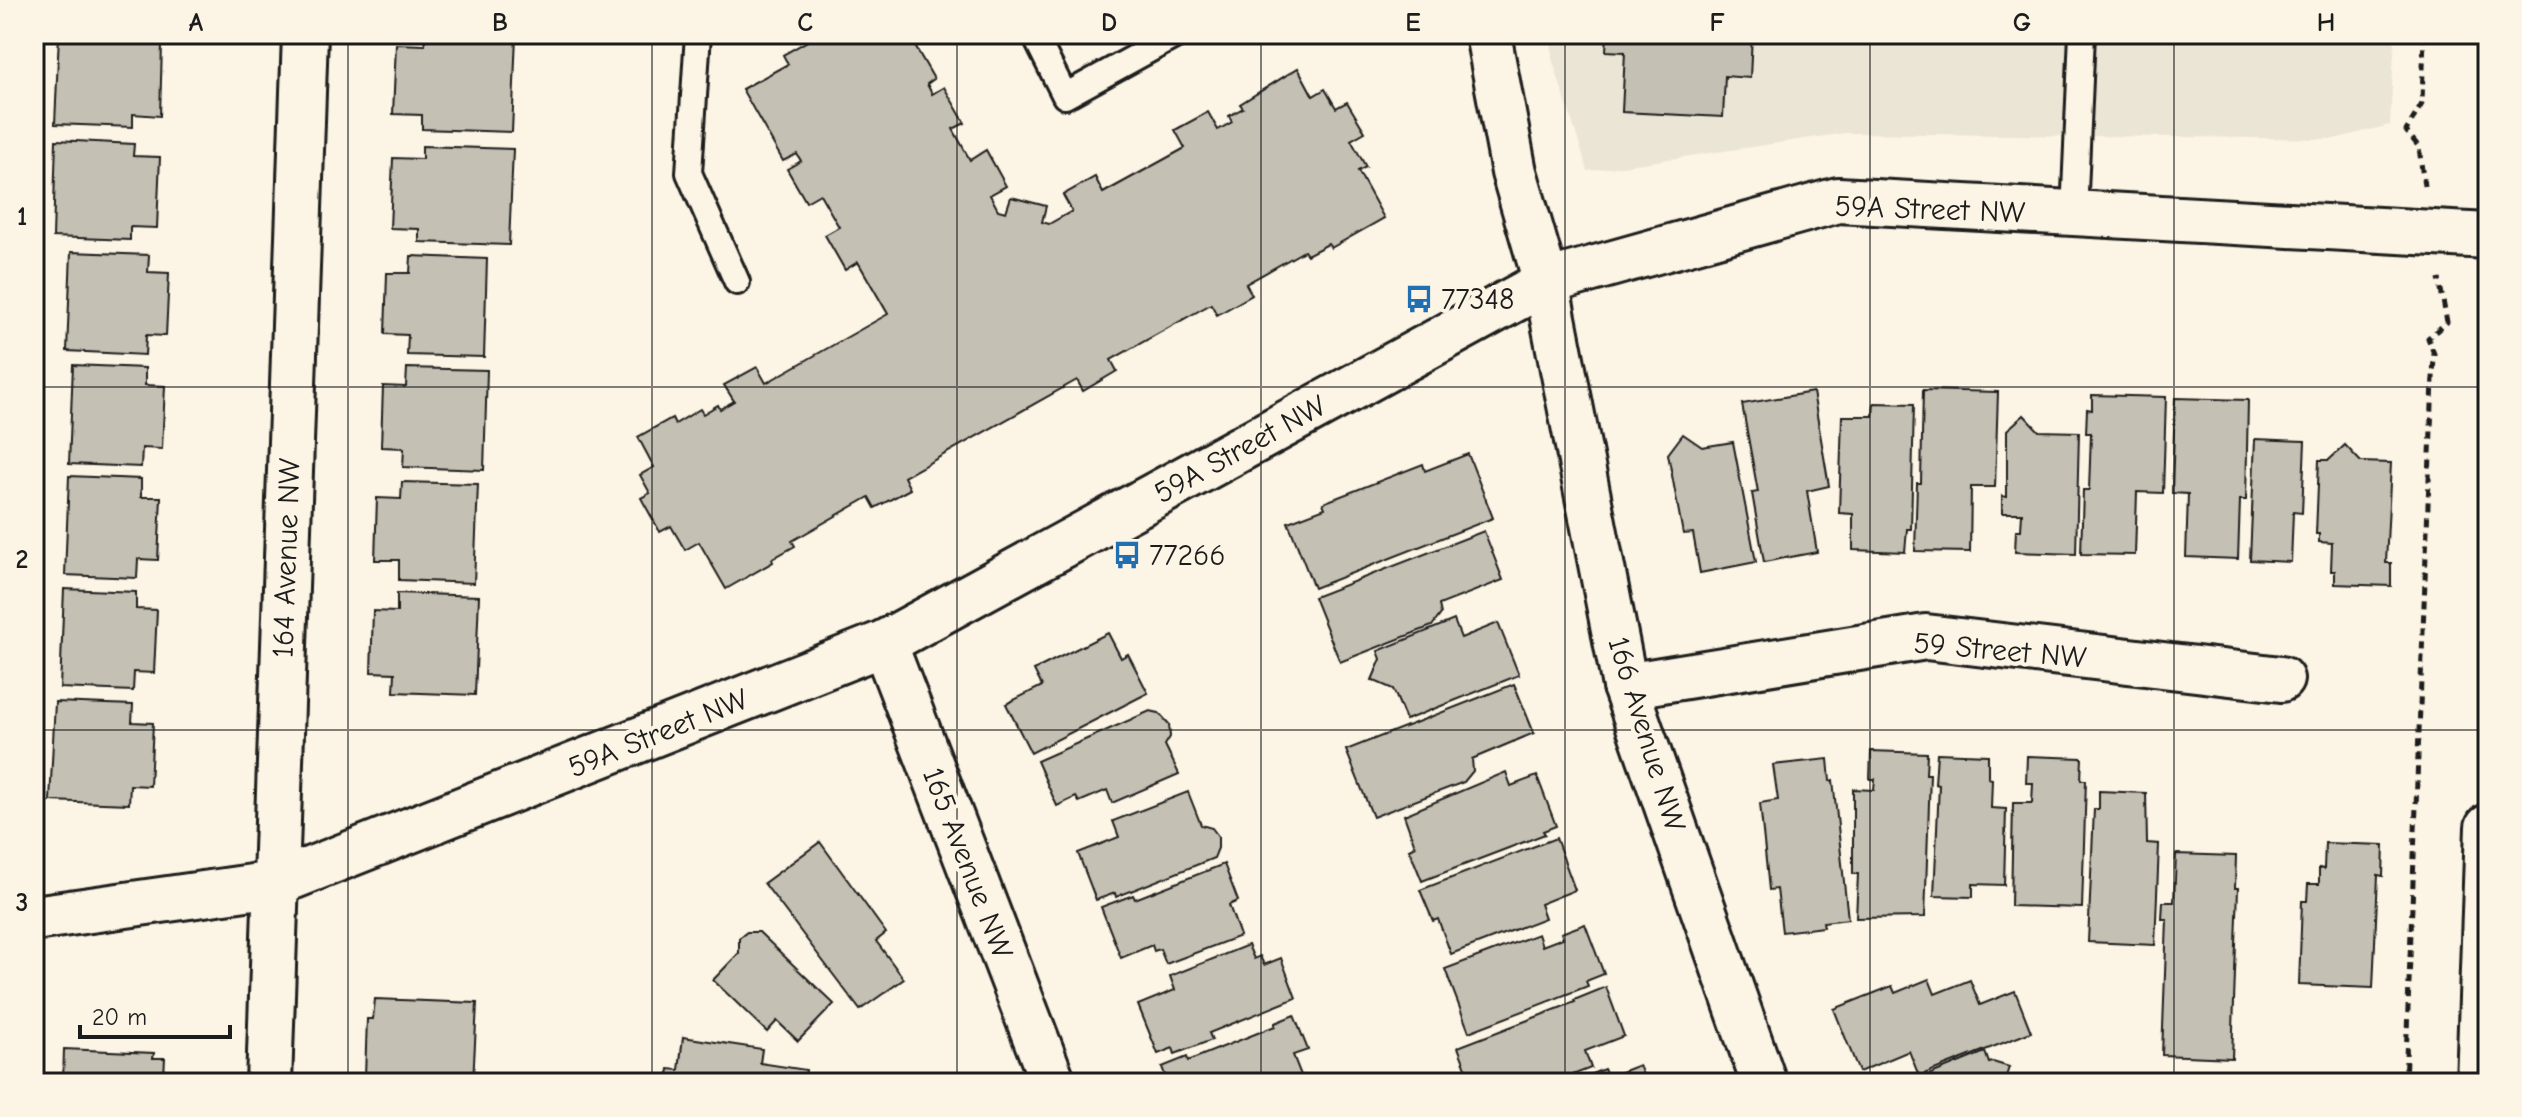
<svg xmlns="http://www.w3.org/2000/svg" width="2522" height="1117" font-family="'Comic Neue',sans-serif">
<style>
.built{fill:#ebe5d6}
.building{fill:#c4c0b3;stroke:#1c1c1c;stroke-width:2}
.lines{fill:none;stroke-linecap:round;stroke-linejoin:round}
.lane-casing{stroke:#1c1c1c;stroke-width:30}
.street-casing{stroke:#1c1c1c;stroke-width:50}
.secondary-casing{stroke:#1c1c1c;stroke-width:50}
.path{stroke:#1c1c1c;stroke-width:5;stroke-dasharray:8 6;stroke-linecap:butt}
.lane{stroke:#fcf5e5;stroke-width:24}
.street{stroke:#fcf5e5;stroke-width:44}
.secondary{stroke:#fcf5e5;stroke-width:44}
.grid{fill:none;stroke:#1c1c1c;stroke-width:2;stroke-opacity:0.55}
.labels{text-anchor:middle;stroke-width:8;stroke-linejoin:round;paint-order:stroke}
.street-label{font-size:30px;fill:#1c1c1c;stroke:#fcf5e5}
.poi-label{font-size:30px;fill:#1c1c1c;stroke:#fcf5e5;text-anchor:start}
.neatline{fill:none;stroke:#1c1c1c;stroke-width:3}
.grid-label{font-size:26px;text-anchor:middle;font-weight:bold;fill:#1c1c1c}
</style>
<rect width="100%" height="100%" fill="#fcf5e5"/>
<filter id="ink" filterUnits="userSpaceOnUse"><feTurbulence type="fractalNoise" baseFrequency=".0125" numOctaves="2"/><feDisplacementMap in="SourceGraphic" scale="16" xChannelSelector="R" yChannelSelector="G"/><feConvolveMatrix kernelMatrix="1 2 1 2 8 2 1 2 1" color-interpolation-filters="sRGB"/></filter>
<g filter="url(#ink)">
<path class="built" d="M1551,34H2395L2390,125L2334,139L1846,133L1588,171L1552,59Z"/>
<g class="building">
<path d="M59,34H136V44H162L160,116L133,114V127L55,124Z"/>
<path d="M425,34L516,35L512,132L422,129V115L393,114L396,44L425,45Z"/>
<path d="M820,34H908L934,79L927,84L932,94L944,87L965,123L953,129L970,160L986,150L1006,186L990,195L998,210L1006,212L1011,197L1046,206L1042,222L1049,224L1072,211L1063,195L1095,177L1103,193L1185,148L1175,130L1208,112L1218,130L1232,122L1229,116L1243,108L1240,104L1298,68L1313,96L1325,89L1336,108L1347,102L1365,132L1351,140L1366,167L1358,171L1384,218L1331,248L1328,244L1307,255L1304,251L1246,284L1252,295L1217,315L1211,304L1111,360L1117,371L1083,391L1077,380L904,477L910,489L875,508L869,497L792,541L795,546L772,559L773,562L726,589L699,542L685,550L671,526L660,532L641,498L650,493L640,475L654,467L638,437L672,418L675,424L700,409L703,414L718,405L720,409L734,401L724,385L757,367L766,383L888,314L858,262L845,270L825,235L839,227L820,194L806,202L787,169L801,161L797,154L783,161L742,89L788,64L783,55Z"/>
<path d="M1607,34H1752L1750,78L1725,76L1723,117L1622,112L1625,52L1606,51Z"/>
<path d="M56,140L134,144L133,156L160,157L157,228L130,227V240L53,237Z"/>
<path d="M422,146L513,149L509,245L419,242V229L390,228L393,158L422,159Z"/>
<path d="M71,252L149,255L148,272L169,273L166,336L146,335L145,355L67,351Z"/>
<path d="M411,256L487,259L484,357L407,355L408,335L385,334L387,273H410Z"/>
<path d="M73,365L145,368V385L165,386L162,449L142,448L141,467L69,464Z"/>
<path d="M407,368L487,370L484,470L403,467L404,448L381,447L383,386L406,387Z"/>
<path d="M1923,390L1998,392L1995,487H1971L1970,552L1915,551L1917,483H1921Z"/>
<path d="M1813,392L1829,486L1807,491L1817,552L1764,562L1752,493L1758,492L1742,404Z"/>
<path d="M2092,395L2166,397L2163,493L2137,492L2135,555L2081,554L2083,490H2089L2091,433H2086L2087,409L2092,410Z"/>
<path d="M2175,398L2248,400L2246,500H2240L2238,559L2186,557L2188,494L2172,493Z"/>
<path d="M1874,403L1914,404L1911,529H1907L1905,552L1853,550V514L1839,513L1842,416H1873Z"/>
<path d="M2024,415L2039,431L2079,432L2076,554L2015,552L2016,530H2021L2022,513H2002V496L2007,497V430Z"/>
<path d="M1683,434L1702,447L1733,442L1756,562L1700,573L1693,533L1683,534L1668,454Z"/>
<path d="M2255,439L2305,441L2302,513L2293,512L2291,562L2250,560Z"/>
<path d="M2345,445L2361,462L2391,463L2386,563H2391V586L2335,584V571H2331L2332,543L2319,542V534H2316L2319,460H2329Z"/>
<path d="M1468,454L1493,518L1314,588L1288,522L1325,508L1323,503L1423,464L1425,471Z"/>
<path d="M69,476L141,479V497H161L158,560L138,559L137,578L65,575Z"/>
<path d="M402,482L478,484L474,583L399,580V560H375L377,498L401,499Z"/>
<path d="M1484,531L1503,580L1439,605L1441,614L1432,626L1340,662L1314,597Z"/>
<path d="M64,589L136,592V609L157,610L154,673L134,672L133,691L60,688Z"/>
<path d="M397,593L479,596L475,695L394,692L395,673L371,672L373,611L397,612Z"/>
<path d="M1454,620L1461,638L1498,623L1519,675L1406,720L1393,689L1372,680L1381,659L1378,651Z"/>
<path d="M1108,633L1121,658L1128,654L1148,693L1031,753L1006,704L1042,686L1034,670Z"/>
<path d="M1514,684L1534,733L1472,759L1473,771L1464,782L1373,817L1346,750Z"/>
<path d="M55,702L133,705L132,722L153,723L150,786L130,785L129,804L50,801Z"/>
<path d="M1150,711L1159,713L1169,724L1170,737L1165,745L1179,774L1112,803L1107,790L1079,802L1076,797L1057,806L1037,761Z"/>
<path d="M1871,751L1927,753L1926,774H1930L1925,917L1856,918L1858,874H1853V789L1874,790L1875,779H1870Z"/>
<path d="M1937,753L1988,755V778L1992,779L1991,808L2006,809L2004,885L1973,884V897L1934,896L1939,785L1935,784Z"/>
<path d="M2027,756L2082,758L2081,780H2086L2082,908L2011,906L2013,803H2032L2033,783H2026Z"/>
<path d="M1828,759L1830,781L1833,780L1848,919L1823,922L1824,927L1782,932L1777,889L1769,890L1760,803L1778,800L1773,765Z"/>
<path d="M1506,772L1511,786L1537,776L1556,826L1543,831L1545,834L1422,881L1409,849L1415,846L1404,815Z"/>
<path d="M2099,791L2146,793L2147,843L2159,844L2155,945L2088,942L2094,809H2099Z"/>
<path d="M1188,792L1201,825L1212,828L1218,836V848L1214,858L1116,897L1115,893L1096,900L1078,853L1119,837L1113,821Z"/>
<path d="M1556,838L1575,890L1540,904L1545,918L1451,954L1438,919L1433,921L1420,890Z"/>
<path d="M820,842L886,933L876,941L904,979L860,1010L764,883Z"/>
<path d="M2325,843L2384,845L2383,876L2378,875L2373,988L2299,985L2302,901H2307L2308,884H2319V868L2324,869Z"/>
<path d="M2176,854L2236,856L2235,888H2238L2232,1058L2162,1055L2167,919H2162L2163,902H2174Z"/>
<path d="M1224,864L1238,901L1229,905L1240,936L1166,964L1160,949L1154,951L1152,945L1121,958L1101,907L1133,895L1135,899Z"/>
<path d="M1585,924L1604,974L1586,981L1588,986L1469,1032L1445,969L1538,934L1542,946L1563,938L1561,933Z"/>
<path d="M747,932H759L834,1004L798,1041L777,1021L767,1032L713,980L739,953V938Z"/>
<path d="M1248,945L1254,959L1260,956L1264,965L1281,958L1296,998L1209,1033L1212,1040L1175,1054L1173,1048L1158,1054L1138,1005L1175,990L1170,976Z"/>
<path d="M1929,979L1935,994L1970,980L1980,1005L2015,991L2031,1032L1919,1076L1909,1051L1859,1072L1834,1009L1892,986L1895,993Z"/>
<path d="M1606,987L1624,1036L1585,1051L1591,1068L1552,1083H1490L1486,1072L1470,1078L1458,1047L1575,1002L1574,1000Z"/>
<path d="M375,999L477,1003L473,1083H372V1076H365L367,1019H373Z"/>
<path d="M1294,1015L1308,1050L1293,1055L1304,1083H1168L1162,1067L1187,1057L1188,1061L1275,1026V1023Z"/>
<path d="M683,1037L762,1049L760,1063L806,1070L804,1083H667L669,1069L679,1070Z"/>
<path d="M64,1049L154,1053L153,1058H165L164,1075L170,1076V1083H63Z"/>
<path d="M1985,1052L1989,1063L1993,1062L2009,1067L2004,1083H1909Z"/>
<path d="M1639,1065L1646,1083H1569L1604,1069L1608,1077Z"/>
</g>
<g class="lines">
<defs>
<g id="lane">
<path d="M698,34L689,173L737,282"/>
<path d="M1034,34L1065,96L1178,34"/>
<path d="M2074,214L2082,34"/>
</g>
<g id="street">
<path d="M1546,282L1625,686L1764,1083"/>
<path d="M884,643L1053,1083"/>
<path d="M1625,686L1926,637L2281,679"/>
<path d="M269,1083L305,34"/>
</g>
<g id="secondary">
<path d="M1488,34L1514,172L1546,282"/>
<path d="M34,918L274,884L884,643L1546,282L1838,200L2488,236"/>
<path d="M2479,1083L2488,827"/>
</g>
</defs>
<use href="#lane" class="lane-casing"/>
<use href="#street" class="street-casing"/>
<use href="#secondary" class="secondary-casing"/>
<g class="path">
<path d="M2424,186L2419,147L2406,131L2422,104L2424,34"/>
<path d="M2405,1083L2434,354L2428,338L2447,322L2439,279"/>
</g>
<use href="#lane" class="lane"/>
<use href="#street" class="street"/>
<use href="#secondary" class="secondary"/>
</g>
</g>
<path class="grid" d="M348,34V1083M652,34V1083M957,34V1083M1261,34V1083M1565,34V1083M1870,34V1083M2174,34V1083M34,387H2488M34,730H2488"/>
<defs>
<symbol id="bus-bare" viewBox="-9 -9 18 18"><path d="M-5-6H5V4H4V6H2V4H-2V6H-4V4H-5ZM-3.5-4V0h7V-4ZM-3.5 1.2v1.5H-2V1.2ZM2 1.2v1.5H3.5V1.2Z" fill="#1f6fb2" stroke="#fcf5e5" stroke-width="2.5" paint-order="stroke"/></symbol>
</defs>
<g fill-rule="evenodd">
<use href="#bus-bare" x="1399" y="279" width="40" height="40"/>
<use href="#bus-bare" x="1107" y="535" width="40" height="40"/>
</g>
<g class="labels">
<g class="street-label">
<text transform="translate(1930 209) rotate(2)" y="10">59A Street NW</text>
<text transform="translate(1240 449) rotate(-29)" y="10">59A Street NW</text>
<text transform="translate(286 558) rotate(-88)" y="10">164 Avenue NW</text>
<text transform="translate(2000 650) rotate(5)" y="10">59 Street NW</text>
<text transform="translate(658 733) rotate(-22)" y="10">59A Street NW</text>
<text transform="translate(1647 734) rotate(73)" y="10">166 Avenue NW</text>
<text transform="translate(968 863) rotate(69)" y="10">165 Avenue NW</text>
</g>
<g class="poi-label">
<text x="1441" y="309">77348</text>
<text x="1149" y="565">77266</text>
</g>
</g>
<rect width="2522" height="1117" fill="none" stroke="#fcf5e5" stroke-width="88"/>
<path d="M80 1025v12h150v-12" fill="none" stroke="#1c1c1c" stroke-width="4"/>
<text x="92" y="1025" font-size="24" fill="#1c1c1c" stroke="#fcf5e5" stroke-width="6" paint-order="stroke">20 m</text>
<rect x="44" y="44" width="2434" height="1029" class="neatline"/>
<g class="grid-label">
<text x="196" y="31">A</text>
<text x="500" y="31">B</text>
<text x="805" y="31">C</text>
<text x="1109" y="31">D</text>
<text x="1413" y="31">E</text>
<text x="1717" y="31">F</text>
<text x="2022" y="31">G</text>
<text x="2326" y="31">H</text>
<text x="22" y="225">1</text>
<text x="22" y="568">2</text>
<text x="22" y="911">3</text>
</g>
</svg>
